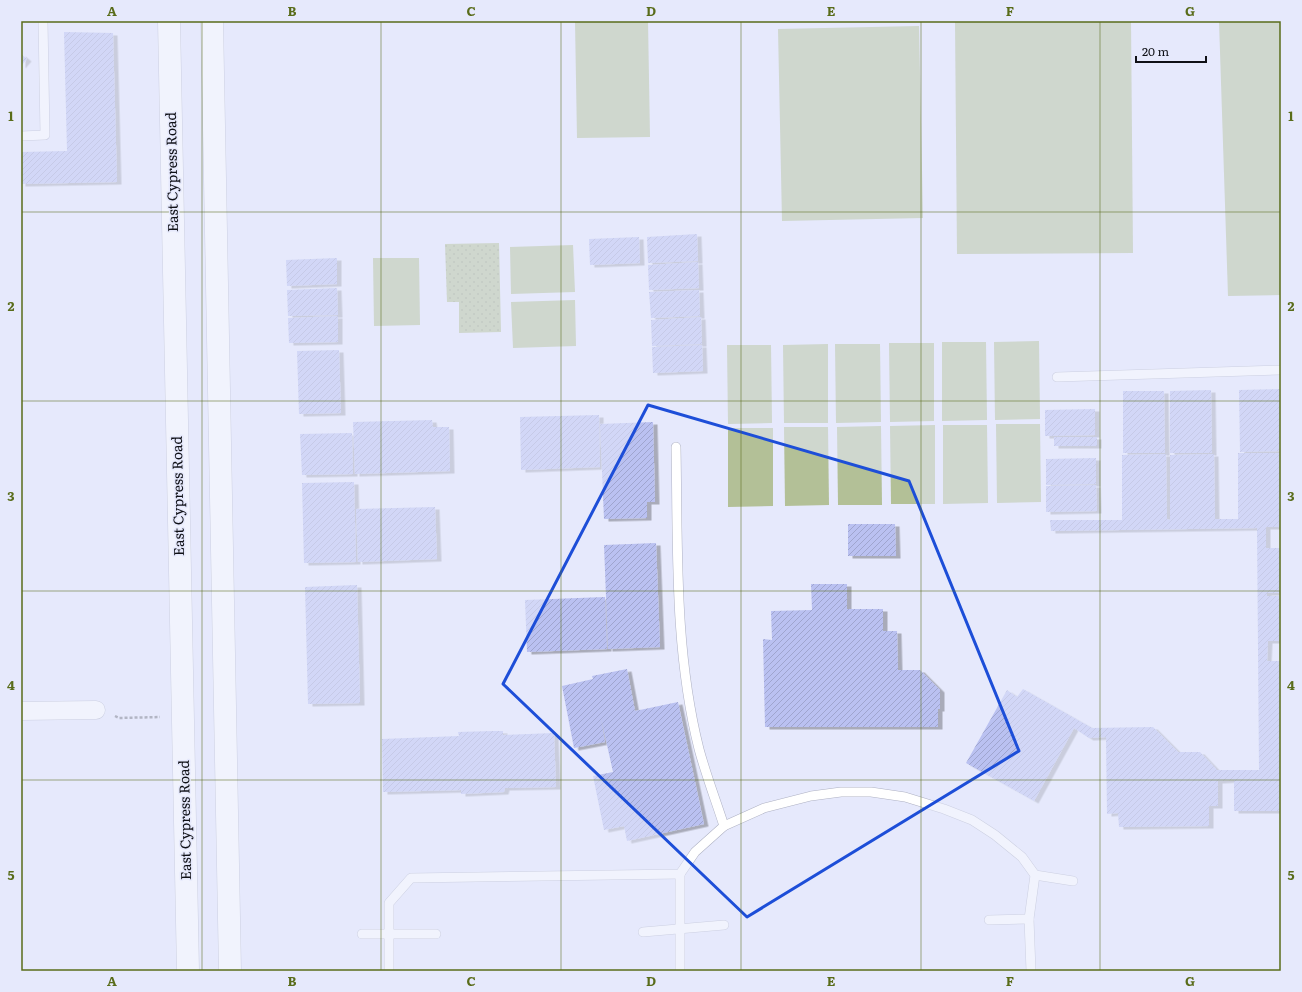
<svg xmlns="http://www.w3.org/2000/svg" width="1302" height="992" font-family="Literata,serif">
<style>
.grass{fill:#b3c097}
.park{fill:url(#park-dots)}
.building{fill:url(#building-hatch);filter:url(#shadow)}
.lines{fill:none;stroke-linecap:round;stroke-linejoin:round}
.lane-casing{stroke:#aeb1c3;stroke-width:10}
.street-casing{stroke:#aeb1c3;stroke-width:19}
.secondary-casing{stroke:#aeb1c3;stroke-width:23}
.path{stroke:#747682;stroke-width:2.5;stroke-dasharray:3 2;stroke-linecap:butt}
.lane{stroke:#fff;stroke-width:9}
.street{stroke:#fff;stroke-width:18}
.secondary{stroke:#fff;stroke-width:22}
.marked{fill:none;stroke:#1d4ed8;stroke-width:3;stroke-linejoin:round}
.grid{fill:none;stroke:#596c1a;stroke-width:1;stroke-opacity:0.55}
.labels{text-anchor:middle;stroke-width:3;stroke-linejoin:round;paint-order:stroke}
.street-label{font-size:14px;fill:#0f1016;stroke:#e6e9fc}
.neatline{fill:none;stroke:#596c1a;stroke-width:1.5}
.grid-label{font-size:13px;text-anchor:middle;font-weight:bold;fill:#596c1a}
</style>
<defs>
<pattern id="park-dots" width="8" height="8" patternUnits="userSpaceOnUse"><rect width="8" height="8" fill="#b3c097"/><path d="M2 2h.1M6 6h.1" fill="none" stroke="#99a481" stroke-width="1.8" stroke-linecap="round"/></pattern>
<pattern id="building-hatch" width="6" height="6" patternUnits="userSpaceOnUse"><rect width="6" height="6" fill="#bac1f1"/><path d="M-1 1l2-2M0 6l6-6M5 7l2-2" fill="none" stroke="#9fa5ce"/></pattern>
<filter id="shadow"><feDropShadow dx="4.5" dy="2.5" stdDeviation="0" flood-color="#0004"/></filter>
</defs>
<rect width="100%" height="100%" fill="#e6e9fc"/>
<g class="grass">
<path d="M575,21H648L650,137L577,138Z"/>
<path d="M955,21H1131L1133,253L957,254Z"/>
<path d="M1219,21H1281V295L1228,296Z"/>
<path d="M919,26L923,218L782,221L778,29Z"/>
<path d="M573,245L575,292L511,294L510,247Z"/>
<path d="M373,258H419L420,325L374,326Z"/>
<path d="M575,300L576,346L513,348L511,302Z"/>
<path d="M1039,341L1040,419L995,420L994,342Z"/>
<path d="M942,342H986L987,420L942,421Z"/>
<path d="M889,343H934V421L890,422Z"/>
<path d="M828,344V423H784L783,345Z"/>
<path d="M835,344H880L881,422L836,423Z"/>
<path d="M727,345H771L772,423L728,424Z"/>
<path d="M996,424H1040L1041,502L997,503Z"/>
<path d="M935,425V504H891L890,426Z"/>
<path d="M943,425H987L988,503L943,504Z"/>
<path d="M881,426L882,505H838L837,427Z"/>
<path d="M784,427H828L829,505L785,506Z"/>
<path d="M728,428H773V506L728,507Z"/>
</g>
<path class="park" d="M499,243L501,332L459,333V302H447L445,244Z"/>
<g class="building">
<path d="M64,32L113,33L117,182L21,184V152L67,151Z"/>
<path d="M21,54L27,59L21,66Z"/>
<path d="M697,234L698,261L648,263L647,237Z"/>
<path d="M639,237L640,263L590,265L589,239Z"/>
<path d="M337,258V284L287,286L286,260Z"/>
<path d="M698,262L699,288L649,290L648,265Z"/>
<path d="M337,288L338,315L288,316L287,290Z"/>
<path d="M699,290L700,316L651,318L649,292Z"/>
<path d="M338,316V342L289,343L288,318Z"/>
<path d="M701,317L702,344L652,346L651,320Z"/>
<path d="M702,345L703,371L653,373L652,347Z"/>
<path d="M339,350L341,413L299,414L297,351Z"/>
<path d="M1281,389V451L1240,452L1239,390Z"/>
<path d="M1211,390L1212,453H1170V391Z"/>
<path d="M1123,391H1164L1165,453H1123Z"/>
<path d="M1095,409V435L1045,436V410Z"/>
<path d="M599,415L600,467L521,470L520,417Z"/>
<path d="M432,420L433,427H449L450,471L355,474L353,422Z"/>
<path d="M653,422L655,502H647V518L604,519L600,424Z"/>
<path d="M352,433L353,474L302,475L300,434Z"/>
<rect x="1054" y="437" width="43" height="9"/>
<path d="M1238,453H1281V527H1266V548H1281V593H1267V596H1281V641H1268L1267,661H1281V811H1234V780L1218,781V806H1209V826L1119,827L1118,813L1107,814L1106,737L1089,738L1074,728L1034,801L966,763L1007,690L1017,697L1023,689L1092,728L1153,727L1178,752H1200L1217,770H1259L1257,528L1051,531L1050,520H1122V455L1166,454L1167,519L1170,520V455L1214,454L1215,519H1238Z"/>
<path d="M1096,458V484L1046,485V459Z"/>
<path d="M354,482L356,562L304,563L302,483Z"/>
<path d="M1096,485L1097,511L1046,512V486Z"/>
<path d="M435,507L437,559L358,562L356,509Z"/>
<path d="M848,524H895L896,556H848Z"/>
<path d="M656,543L660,647L608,649L604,545Z"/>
<path d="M811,584H847V609H883V631H897L898,670H920L940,690V709H938V727H765L763,639L772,640L771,611L812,610Z"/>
<path d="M357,585L360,703L308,704L305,587Z"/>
<path d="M605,597L607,649L527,652L525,600Z"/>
<path d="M627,669L635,711L678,702L704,824L627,841L624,826L604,830L593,776L613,772L601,718L605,742L574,748L562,686L593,679L592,676Z"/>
<path d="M493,731H503V735L554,733L556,787L505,788L504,792L461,794V790L383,792L382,739L459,736L458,732Z"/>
</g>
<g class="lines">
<defs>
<g id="lane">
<path d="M21,136L45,135L43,21"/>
<path d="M1057,377L1281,370"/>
<path d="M676,447C678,548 674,650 699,749C706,775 716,801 724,826"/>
<path d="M680,874V971"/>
<path d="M1035,875L1073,881"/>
<path d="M989,920L1029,919"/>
<path d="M643,932L724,925"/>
<path d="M362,934H436"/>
<path d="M389,971V903L411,878L680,874L695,852L724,826L764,808L811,796L841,792H871L905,797L944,809L972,820L995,835L1022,857L1035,875L1029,919L1031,971"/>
</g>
<path id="street" d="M21,711L96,710"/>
<g id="secondary">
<path d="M169,21L188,971"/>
<path d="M212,21L230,971"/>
</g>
</defs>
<use href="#lane" class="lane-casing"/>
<use href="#street" class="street-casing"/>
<use href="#secondary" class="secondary-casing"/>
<path class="path" d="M115,716L119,718L160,717"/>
<use href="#lane" class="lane"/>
<use href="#street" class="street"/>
<use href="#secondary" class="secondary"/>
</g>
<path d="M0 0H1302V992H0ZM648,405L909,481L1019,751L747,917L503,684Z" fill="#e6e9fc" fill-opacity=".55" fill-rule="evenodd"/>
<path class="marked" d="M648,405L909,481L1019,751L747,917L503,684Z"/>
<path class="grid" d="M202,21V971M381,21V971M561,21V971M741,21V971M921,21V971M1100,21V971M21,212H1281M21,401H1281M21,591H1281M21,780H1281"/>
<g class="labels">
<g class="street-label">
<text transform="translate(172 172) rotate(-91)" y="5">East Cypress Road</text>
<text transform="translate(178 496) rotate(-91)" y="5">East Cypress Road</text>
<text transform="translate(185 820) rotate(-91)" y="5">East Cypress Road</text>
</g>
</g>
<rect width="1302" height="992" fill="none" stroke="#e6e9fc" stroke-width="44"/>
<path d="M1136 56v6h70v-6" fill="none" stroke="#0f1016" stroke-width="2"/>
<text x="1142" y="56" font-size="12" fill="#0f1016" stroke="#e6e9fc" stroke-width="3" paint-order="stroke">20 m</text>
<rect x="22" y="22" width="1258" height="948" class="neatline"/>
<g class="grid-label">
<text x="112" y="16">A</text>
<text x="292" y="16">B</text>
<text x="471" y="16">C</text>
<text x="651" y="16">D</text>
<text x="831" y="16">E</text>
<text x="1010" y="16">F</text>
<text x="1190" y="16">G</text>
<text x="11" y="121">1</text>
<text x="1291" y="121">1</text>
<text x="11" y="311">2</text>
<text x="1291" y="311">2</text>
<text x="11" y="501">3</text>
<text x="1291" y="501">3</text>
<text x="11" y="690">4</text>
<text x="1291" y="690">4</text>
<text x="11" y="880">5</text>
<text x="1291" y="880">5</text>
<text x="112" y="986">A</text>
<text x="292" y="986">B</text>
<text x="471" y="986">C</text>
<text x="651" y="986">D</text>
<text x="831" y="986">E</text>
<text x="1010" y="986">F</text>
<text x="1190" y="986">G</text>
</g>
</svg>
